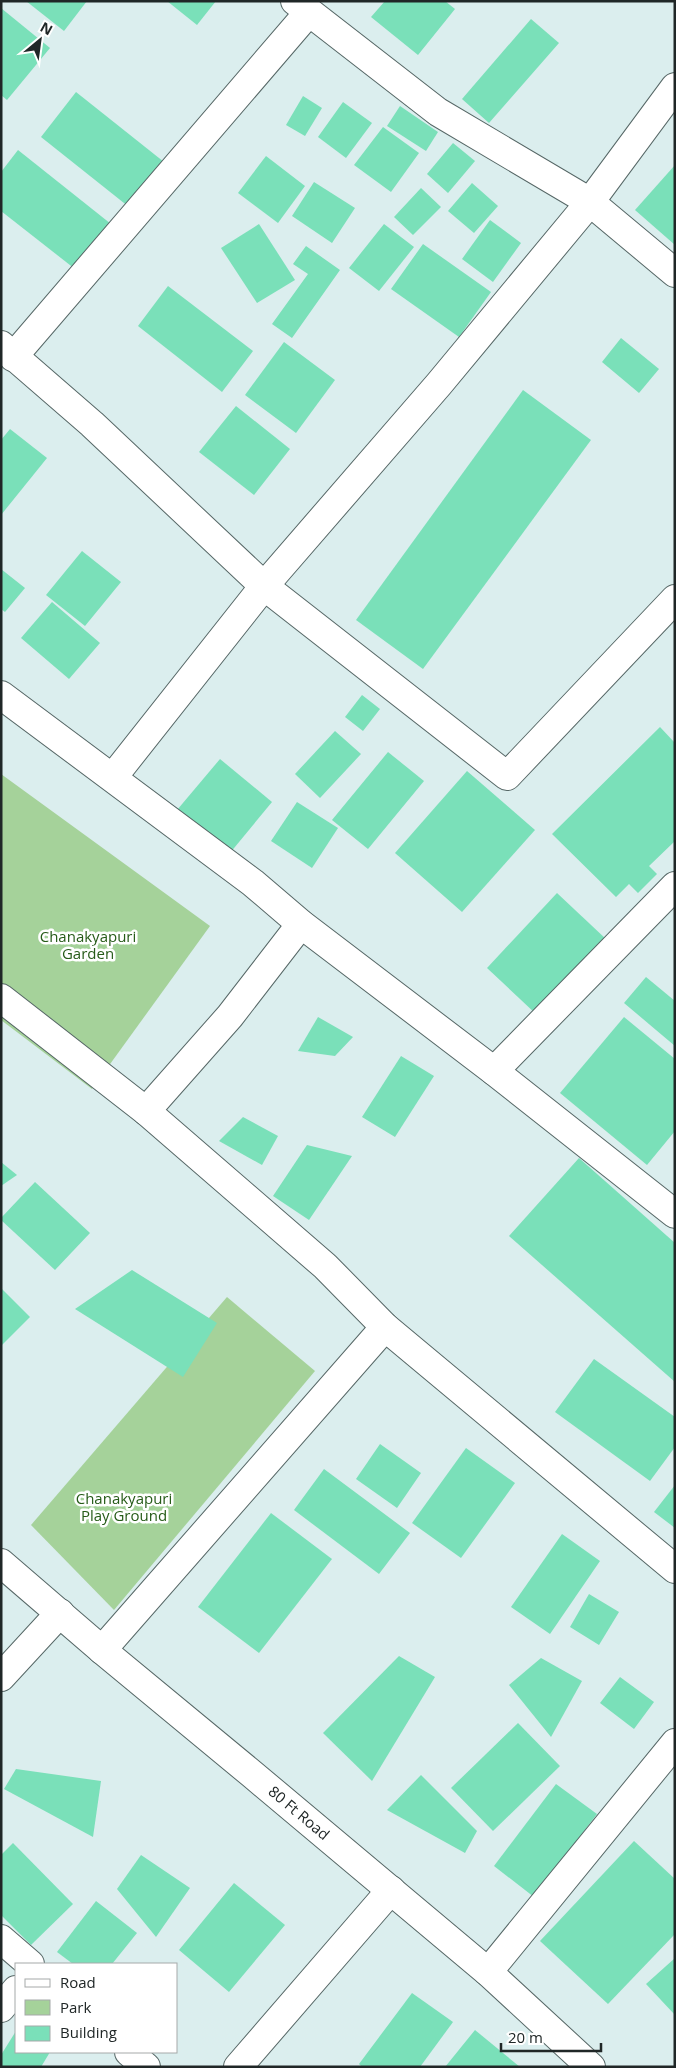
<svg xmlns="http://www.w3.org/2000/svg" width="676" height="2068" font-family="'Open Sans',sans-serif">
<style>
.green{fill:#a5d29a}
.building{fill:#7ae0b9}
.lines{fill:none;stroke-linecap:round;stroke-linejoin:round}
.street-casing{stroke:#566766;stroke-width:30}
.street{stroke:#fff;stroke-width:28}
.labels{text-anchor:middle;stroke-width:5;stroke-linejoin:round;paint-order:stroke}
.park-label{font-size:15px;fill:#265b18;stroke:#fff}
.street-label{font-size:15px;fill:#202727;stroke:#fff}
</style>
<rect width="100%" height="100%" fill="#dbeeee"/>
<g class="green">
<path d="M1,774L210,926L92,1089L1,1020Z"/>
<path d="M227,1297L315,1371L114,1610L31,1525Z"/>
</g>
<g class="building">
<path d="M26,1H87L64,31Z"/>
<path d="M167,1H216L197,25Z"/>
<path d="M385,1H445L455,9L418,55L371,17Z"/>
<path d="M1,8L50,48L7,100L1,95Z"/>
<path d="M531,19L559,43L489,123L462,99Z"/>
<path d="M76,92L164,162L129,207L41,137Z"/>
<path d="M303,96L322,108L305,136L286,125Z"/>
<path d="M343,102L372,123L346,158L318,137Z"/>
<path d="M400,106L438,132L426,151L387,126Z"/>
<path d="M383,127L419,153L391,192L354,165Z"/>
<path d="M453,143L475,161L448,193L427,174Z"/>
<path d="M18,150L111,224L75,269L1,211V172Z"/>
<path d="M266,156L305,186L278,223L238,193Z"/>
<path d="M675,165V245L635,210Z"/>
<path d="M314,182L355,208L332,243L292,216Z"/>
<path d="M472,183L498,206L474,233L448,211Z"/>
<path d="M421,188L441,207L413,235L394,217Z"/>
<path d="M490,220L521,243L493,282L462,259Z"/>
<path d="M259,224L295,280L257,303L221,248Z"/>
<path d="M384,224L414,247L379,291L349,268Z"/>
<path d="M423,244L491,292L459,337L391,289Z"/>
<path d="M306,246L340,270L292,338L272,324L308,274L293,264Z"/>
<path d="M168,286L253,351L222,392L138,326Z"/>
<path d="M621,338L659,369L639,393L602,362Z"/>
<path d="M284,342L335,380L296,433L245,395Z"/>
<path d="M523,390L591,440L423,669L356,620Z"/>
<path d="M236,406L290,449L254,495L199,452Z"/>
<path d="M10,429L47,458L1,515V440Z"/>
<path d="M82,551L121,582L85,626L46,595Z"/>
<path d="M1,569L25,588L5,612L1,609Z"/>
<path d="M52,602L100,643L69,679L21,638Z"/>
<path d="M362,695L380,709L363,731L345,717Z"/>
<path d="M660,727L675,743V841L649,866L657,874L638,893L629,884L616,897L552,834Z"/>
<path d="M335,731L361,754L320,798L295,774Z"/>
<path d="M388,752L424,781L368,849L332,820Z"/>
<path d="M220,759L272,802L225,859L172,816Z"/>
<path d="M467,771L535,830L462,912L395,853Z"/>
<path d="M297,802L338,828L312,868L271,841Z"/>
<path d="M557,893L607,940L537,1015L487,968Z"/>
<path d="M646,977L675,1001V1046L624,1003Z"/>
<path d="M318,1017L353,1037L335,1056L298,1051Z"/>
<path d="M624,1017L675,1059V1131L647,1165L560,1093Z"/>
<path d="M401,1056L434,1076L395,1137L362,1117Z"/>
<path d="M243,1117L278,1136L262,1165L219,1141Z"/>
<path d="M307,1145L352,1156L309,1220L273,1196Z"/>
<path d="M579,1158L675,1243V1382L509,1236Z"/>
<path d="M1,1162L17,1175L1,1186Z"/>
<path d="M35,1182L90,1233L55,1270L1,1220V1218Z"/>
<path d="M132,1270L217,1323L183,1377L75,1309Z"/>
<path d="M1,1288L30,1317L1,1346Z"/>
<path d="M594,1359L675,1417V1447L650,1481L555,1412Z"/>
<path d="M380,1444L421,1473L397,1508L356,1479Z"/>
<path d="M466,1448L515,1483L461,1558L412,1523Z"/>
<path d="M324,1469L410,1533L379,1574L294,1510Z"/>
<path d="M675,1485V1528L654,1512Z"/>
<path d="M271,1513L332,1559L259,1653L198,1607Z"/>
<path d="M562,1534L600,1561L550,1634L511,1607Z"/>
<path d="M589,1594L619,1612L599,1645L570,1627Z"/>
<path d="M399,1656L435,1677L372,1781L323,1733Z"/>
<path d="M541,1658L582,1681L551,1737L509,1685Z"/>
<path d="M620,1677L654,1702L634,1729L600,1703Z"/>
<path d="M518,1723L560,1766L493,1831L451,1788Z"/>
<path d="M16,1769L101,1781L93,1837L4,1789Z"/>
<path d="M421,1775L477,1831L465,1853L387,1810Z"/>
<path d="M556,1784L597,1814L534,1897L494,1866Z"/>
<path d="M634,1841L675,1879V1934L608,2004L540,1941Z"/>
<path d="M13,1843L73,1904L31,1945L1,1915V1855Z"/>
<path d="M141,1855L190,1888L156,1937L117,1889Z"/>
<path d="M234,1883L285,1925L229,1992L179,1950Z"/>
<path d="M96,1901L137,1933L112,1964H73L57,1952Z"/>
<path d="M675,1958V2015L646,1984Z"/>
<path d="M412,1993L453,2022L420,2067H362L359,2064Z"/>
<path d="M475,2030L520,2067H445Z"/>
<path d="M16,2031V2052H50L41,2067L1,2066V2055Z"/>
</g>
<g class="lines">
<defs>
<g id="street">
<path d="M295,1L438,112L590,202L675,273"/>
<path d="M1,345L92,424L264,586L507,776L675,599"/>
<path d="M13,357L309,12"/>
<path d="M1,695L253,883L301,924L494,1071L675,1214"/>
<path d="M113,777L264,586L439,384L590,202L675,87"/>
<path d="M1,998L146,1111L325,1266L385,1327L675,1569"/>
<path d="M494,1071L675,886"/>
<path d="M146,1111L230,1016L301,924"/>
<path id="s1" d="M1,1563L102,1650L252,1774L488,1972L591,2067"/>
<path d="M102,1650L385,1327"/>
<path d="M1,1677L60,1613"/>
<path d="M1,1939L30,1964"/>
<path d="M488,1972L675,1743"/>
<path d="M1,2008L16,1990"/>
<path d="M129,2052L146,2067"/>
<path d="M238,2067L391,1890"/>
</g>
</defs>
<use href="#street" class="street-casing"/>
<use href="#street" class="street"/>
</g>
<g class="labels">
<g class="park-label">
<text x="88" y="942">Chanakyapuri<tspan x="88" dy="17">Garden</tspan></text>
<text x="124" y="1504">Chanakyapuri<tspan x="124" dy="17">Play Ground</tspan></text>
</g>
<g class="street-label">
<text dy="5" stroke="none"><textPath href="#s1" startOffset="389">80 Ft Road</textPath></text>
</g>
</g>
<rect width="676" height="2068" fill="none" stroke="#202727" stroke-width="5"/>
<rect x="15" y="1963" width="162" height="90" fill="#ffffff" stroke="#a6a9a9"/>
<rect x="25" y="1979" width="25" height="8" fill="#ffffff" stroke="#a6a9a9"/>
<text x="60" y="1988" font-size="15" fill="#202727">Road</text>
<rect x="25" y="2000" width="25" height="15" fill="#a5d29a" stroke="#a6a9a9"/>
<text x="60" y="2013" font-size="15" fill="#202727">Park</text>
<rect x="25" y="2026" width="25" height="15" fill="#7ae0b9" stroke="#a6a9a9"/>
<text x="60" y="2038" font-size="15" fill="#202727">Building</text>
<g transform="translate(40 40) rotate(29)" stroke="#ffffff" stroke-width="4" paint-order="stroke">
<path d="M0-4L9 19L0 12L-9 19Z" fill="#202727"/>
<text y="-8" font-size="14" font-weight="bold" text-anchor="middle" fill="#202727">N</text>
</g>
<path d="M501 2043v8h100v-8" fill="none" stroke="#202727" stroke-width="2.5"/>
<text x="508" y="2043" font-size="15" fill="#202727" stroke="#ffffff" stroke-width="4" paint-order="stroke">20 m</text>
</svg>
